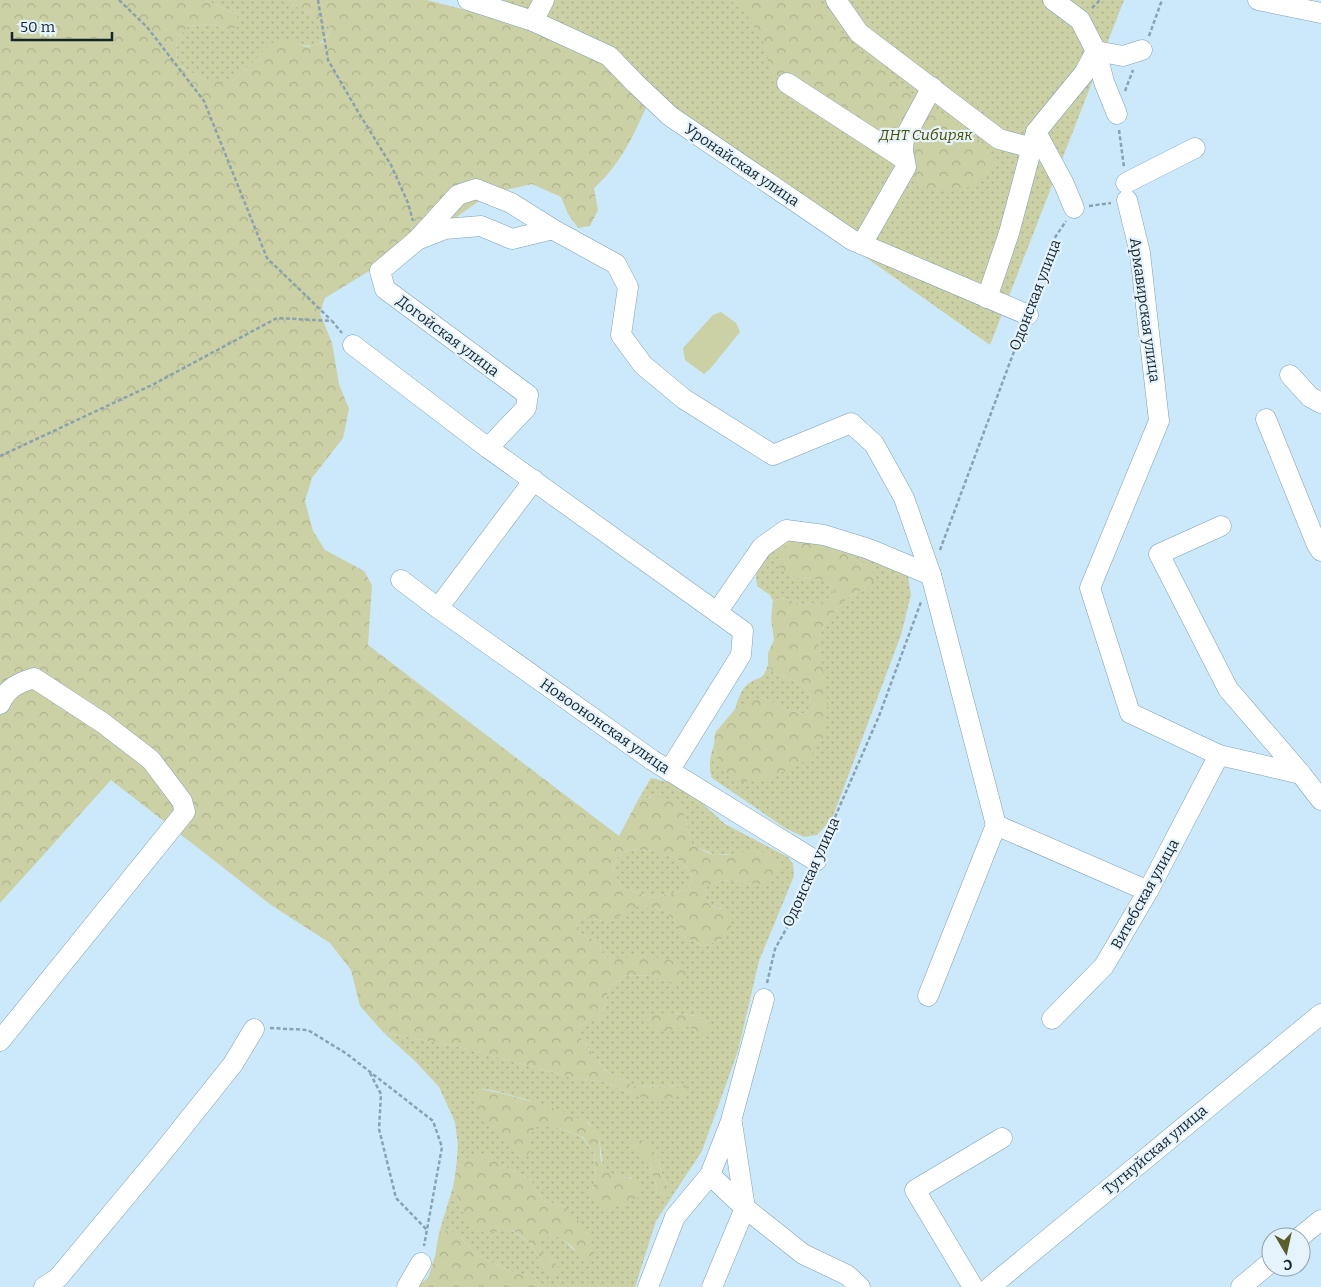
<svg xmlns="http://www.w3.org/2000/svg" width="1321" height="1287" font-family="Bitter,serif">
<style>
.grass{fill:url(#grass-dots);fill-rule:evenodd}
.forest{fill:url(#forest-crowns);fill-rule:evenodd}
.park{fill:#ccd1a5}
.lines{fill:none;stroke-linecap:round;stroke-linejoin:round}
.minor-casing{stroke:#7da0b5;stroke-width:21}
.path{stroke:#89a1b0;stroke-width:2.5;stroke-dasharray:4 2.5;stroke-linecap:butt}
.minor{stroke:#fff;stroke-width:20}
.labels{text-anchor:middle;stroke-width:4.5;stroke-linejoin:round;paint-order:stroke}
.park-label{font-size:15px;font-style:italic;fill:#4b4e00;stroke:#e5f3fd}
.street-label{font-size:15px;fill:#16242c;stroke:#e5f3fd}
</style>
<defs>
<pattern id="grass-dots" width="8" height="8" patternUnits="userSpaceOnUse" patternTransform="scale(1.25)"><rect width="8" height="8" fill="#ccd1a5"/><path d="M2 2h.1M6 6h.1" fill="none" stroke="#aeb38e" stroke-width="1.8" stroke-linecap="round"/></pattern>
<pattern id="forest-crowns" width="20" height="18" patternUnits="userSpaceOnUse" patternTransform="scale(1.25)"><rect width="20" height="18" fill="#ccd1a5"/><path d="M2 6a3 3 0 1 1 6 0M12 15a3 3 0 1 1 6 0" fill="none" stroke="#aeb38e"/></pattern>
</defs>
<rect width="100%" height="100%" fill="#cbe9fb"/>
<g class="grass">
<path d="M205,0H289L295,6L325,19L331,30C319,50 310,48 290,41L248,67L231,82H210L177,65L176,40L188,26L210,24L227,29L237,14Z"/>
<path d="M489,0H1124L990,345L660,112Z"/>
<path d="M788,541L779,558L792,577L823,580L834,588L832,596L820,603L803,604L782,598L773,601L770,595L757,586L756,576L760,559Z"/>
<path d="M848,553L898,567L908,576L911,595L901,635L832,819L817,835L804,837L785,828L712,778C708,766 710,757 714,745L718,764L808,760L822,668L818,640L826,621L850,595L868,588Z"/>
<path d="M768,665L774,673L800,683L811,695L810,708L804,714L787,710L762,697L735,709C738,700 741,689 748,684C759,675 762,683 768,665Z"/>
<path d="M651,778L677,784L690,792L725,824L788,857L793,864L794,876L759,961L738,1051L702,1151L656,1221L635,1287H539L535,1276L511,1272L477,1255L458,1235L447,1230L439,1233L453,1187L461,1210L485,1233L511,1230L531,1244L544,1268L559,1272L555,1262L541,1251V1241L549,1236L561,1237L575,1251L565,1207L543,1200L529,1178L509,1169L491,1156L467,1158L456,1169L458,1146L455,1122L439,1087L416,1062L383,1032L463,1048L574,1078L605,1082L635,1096L683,1084L669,1087L634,1086L606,1071L579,1036V1027L586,1021L603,1014L609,987L625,976L650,975L673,984L612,958L604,957L598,941L581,934L576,923L582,917L609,922L637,906L663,910L674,920L685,937L703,946L720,940L721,908L710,906L705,896L707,886L723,880L763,885L732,854L715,855L692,845L681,804L651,797L638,800ZM674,1013L696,1016L708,1022L697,1032L687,1026ZM479,1089L491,1090L525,1099L589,1123L599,1138L603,1167L613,1175L632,1178L591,1194L596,1175L594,1153L582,1137L556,1127H536L529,1136L521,1157L484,1119ZM657,1156L662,1174L669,1190L657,1195L656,1185L649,1165Z"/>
<path d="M629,849L657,851L677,859L691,872L692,880L686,890L652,898L621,887L612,868L618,857Z"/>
</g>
<g class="forest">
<path d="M0,0H205L237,14L239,27L227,29L210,24L188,26L176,40L177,65L210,82H231L248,67L271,43L290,41L308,47L324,42L331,30L325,19L295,6L289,0H427L525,25L596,45L635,83L646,108C632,138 620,165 594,188L598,210L590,226L578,228L568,214L561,197L532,184L489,194L451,221L325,298L320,313L332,343L339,384L349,409L343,438L312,478L305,501L313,531L325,550L364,571L372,585L368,645L619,836L638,800C658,795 662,795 681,804L692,845C700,848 709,855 718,855C742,856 766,839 780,868L775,879L763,885L723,880L707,886L705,896L710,906C727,909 728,912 732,929L720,940L703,946L685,937L674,920L663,910L637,907L609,922L582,917L576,923L581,934L598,941L604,957C626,960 676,948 687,974L684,981L673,984L650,975L625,976L609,987L603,1014L599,1020L586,1021L579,1027V1036L606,1071L634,1086L669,1087L686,1085L687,1091L682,1096L661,1099L635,1096L605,1082L574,1078L463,1048L383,1032L360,1006L351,970L330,943L271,905L111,780L0,903ZM629,849L657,851L677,859L691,872L692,880L686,890L652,898L621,887L612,868L618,857Z"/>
<path d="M730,0H815L854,47L913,95L979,139L995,163L989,175L959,192L930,190L883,158L833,112L783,83L770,71L765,45L746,14Z"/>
<path d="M799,539L848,553L871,567L875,578L868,588L850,595L826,621L818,640L828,703L823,738L808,760L771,778L749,782L732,779L718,764L714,745L715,733L735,709L752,699L762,697L787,710L804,714L810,708L811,695L800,683L774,673L768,665V653L774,640L771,618L773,601L782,598L803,604L820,603L832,596L834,588L823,580L792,577L780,568L778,558L788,541Z"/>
<path d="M674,1013L696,1016L708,1022L711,1029L707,1034L697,1032L687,1026L665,1031H653L645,1024L648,1014Z"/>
<path d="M479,1089C495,1090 584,1115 591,1126C594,1129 598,1134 599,1139C601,1148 598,1161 605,1168C619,1183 638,1169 641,1196L629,1202L608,1209L595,1204L591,1194L596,1175L594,1153L583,1137L556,1127H536L529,1136L531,1150L527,1156L521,1157C504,1140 476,1120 473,1095Z"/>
<path d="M637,1138L647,1143L657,1156L662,1174L669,1190L668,1197L662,1200L657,1196L656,1185L649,1165L631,1148V1140Z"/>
<path d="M481,1155H491L509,1169L529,1178L543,1200L565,1207L587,1230L595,1251L591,1259L585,1260C571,1247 561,1228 541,1241V1251L555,1262L560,1272L552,1276L544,1268L531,1244L512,1230L485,1233L473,1226L461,1210L453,1187L456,1169L467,1158Z"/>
<path d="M447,1230L458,1235L477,1255L511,1272L535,1276L539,1287H416L428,1278L435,1256L439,1233Z"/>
</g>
<path class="park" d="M721,312L736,323L740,332L710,369L704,374L685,360L683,348L713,315Z"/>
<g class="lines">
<defs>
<g id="minor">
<path d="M468,0L533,21L609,56L635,83L670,116L852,240L1028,315"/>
<path d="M836,0L859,33L999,139L1032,148"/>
<path d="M1053,0L1080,20L1096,51L1123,56L1142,50"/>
<path d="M1258,0L1321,13"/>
<path d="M533,21L544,0"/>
<path d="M1096,51L1104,82L1117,114"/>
<path d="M787,83L904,159"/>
<path d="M1036,132L1064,184L1074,208"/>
<path d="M1126,183L1195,148"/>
<path d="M1127,200L1140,253L1159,421L1090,588L1130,713L1219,755L1301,774"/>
<path d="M417,240L458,195L476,189L511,203L554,230L616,264L628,287L621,335L643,365L684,399L773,455L851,423L874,444L904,498L931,575L996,825L1148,891"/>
<path d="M862,244L906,167L903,151L904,139L932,87"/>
<path d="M987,298L1009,233L1036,132L1085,72L1096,51"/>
<path d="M353,345L488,448L743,631L741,655L669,771"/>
<path d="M1290,375L1310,397L1321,403"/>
<path d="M1266,419L1317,545L1321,551"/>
<path d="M488,448L526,408L528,395L385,289L380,271L417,240L445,229L481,226L512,239L549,230H554"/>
<path d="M1221,526L1159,554L1228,689L1301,774L1321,800"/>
<path d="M401,580L438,608L652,760L816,861"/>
<path d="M438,608L534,480"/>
<path d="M717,612L762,547L786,530L824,535L869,549L931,575"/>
<path d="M0,704C7,688 18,683 34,678L103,723L151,760L182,801L185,812L0,1041"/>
<path d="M928,996L996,825"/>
<path d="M1052,1019L1104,966L1148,891L1219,755"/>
<path d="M710,1175L745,1208L803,1254L847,1275L860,1287"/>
<path d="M1300,1237L1321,1220"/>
<path d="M44,1287L58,1278L162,1153L233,1064L254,1029"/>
<path d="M407,1287L421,1263"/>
<path d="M648,1287L675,1217L710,1175L731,1121L764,999"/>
<path d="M712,1287L745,1208L732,1123"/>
<path d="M973,1287L915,1190L1002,1138"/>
<path d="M990,1287L1321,1014"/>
<path d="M1241,1287L1271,1262"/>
</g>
</defs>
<use href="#minor" class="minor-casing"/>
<g class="path">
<path d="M119,0L147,27L204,101L267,258L331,320"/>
<path d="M318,0L328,60L357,110L391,165L408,203L413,221"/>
<path d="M1092,8L1100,0"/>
<path d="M1149,36L1162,0"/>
<path d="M1125,91L1133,70"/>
<path d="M1119,130L1124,167"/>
<path d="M1089,206L1111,203"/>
<path d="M1033,299L1054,239L1066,221"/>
<path d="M0,456L152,385L277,318L332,321L342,333"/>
<path d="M940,550L1022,330"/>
<path d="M822,847L879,716L921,602"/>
<path d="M767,983L775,949L790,922L810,875"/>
<path d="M270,1028L308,1030L347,1054L433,1121L442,1147L424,1246"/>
<path d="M370,1073L381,1094L379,1129L396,1198L427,1230"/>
</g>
<use href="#minor" class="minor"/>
</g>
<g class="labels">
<g class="park-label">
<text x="926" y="140">ДНТ Сибиряк</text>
</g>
<g class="street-label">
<text transform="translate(742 165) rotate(34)" y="5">Уронайская улица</text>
<text transform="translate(1035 295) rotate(-69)" y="5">Одонская улица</text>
<text transform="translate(1145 310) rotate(82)" y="5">Армавирская улица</text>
<text transform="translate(448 336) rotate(37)" y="5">Догойская улица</text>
<text transform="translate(605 726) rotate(35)" y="5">Новоононская улица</text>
<text transform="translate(811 872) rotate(-66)" y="5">Одонская улица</text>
<text transform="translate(1145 894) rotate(-61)" y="5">Витебская улица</text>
<text transform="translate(1155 1150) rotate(-40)" y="5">Тугнуйская улица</text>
</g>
</g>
<g transform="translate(1286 1252) rotate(171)"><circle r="24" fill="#e5f3fd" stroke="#92a0a9"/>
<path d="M0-4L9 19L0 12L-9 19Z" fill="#5b5e2c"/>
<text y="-8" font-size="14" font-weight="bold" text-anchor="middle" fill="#16242c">С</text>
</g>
<path d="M12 32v8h100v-8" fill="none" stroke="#16242c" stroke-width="2.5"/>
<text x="20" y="32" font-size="15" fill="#16242c" stroke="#e5f3fd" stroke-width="4" paint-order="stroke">50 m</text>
</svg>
